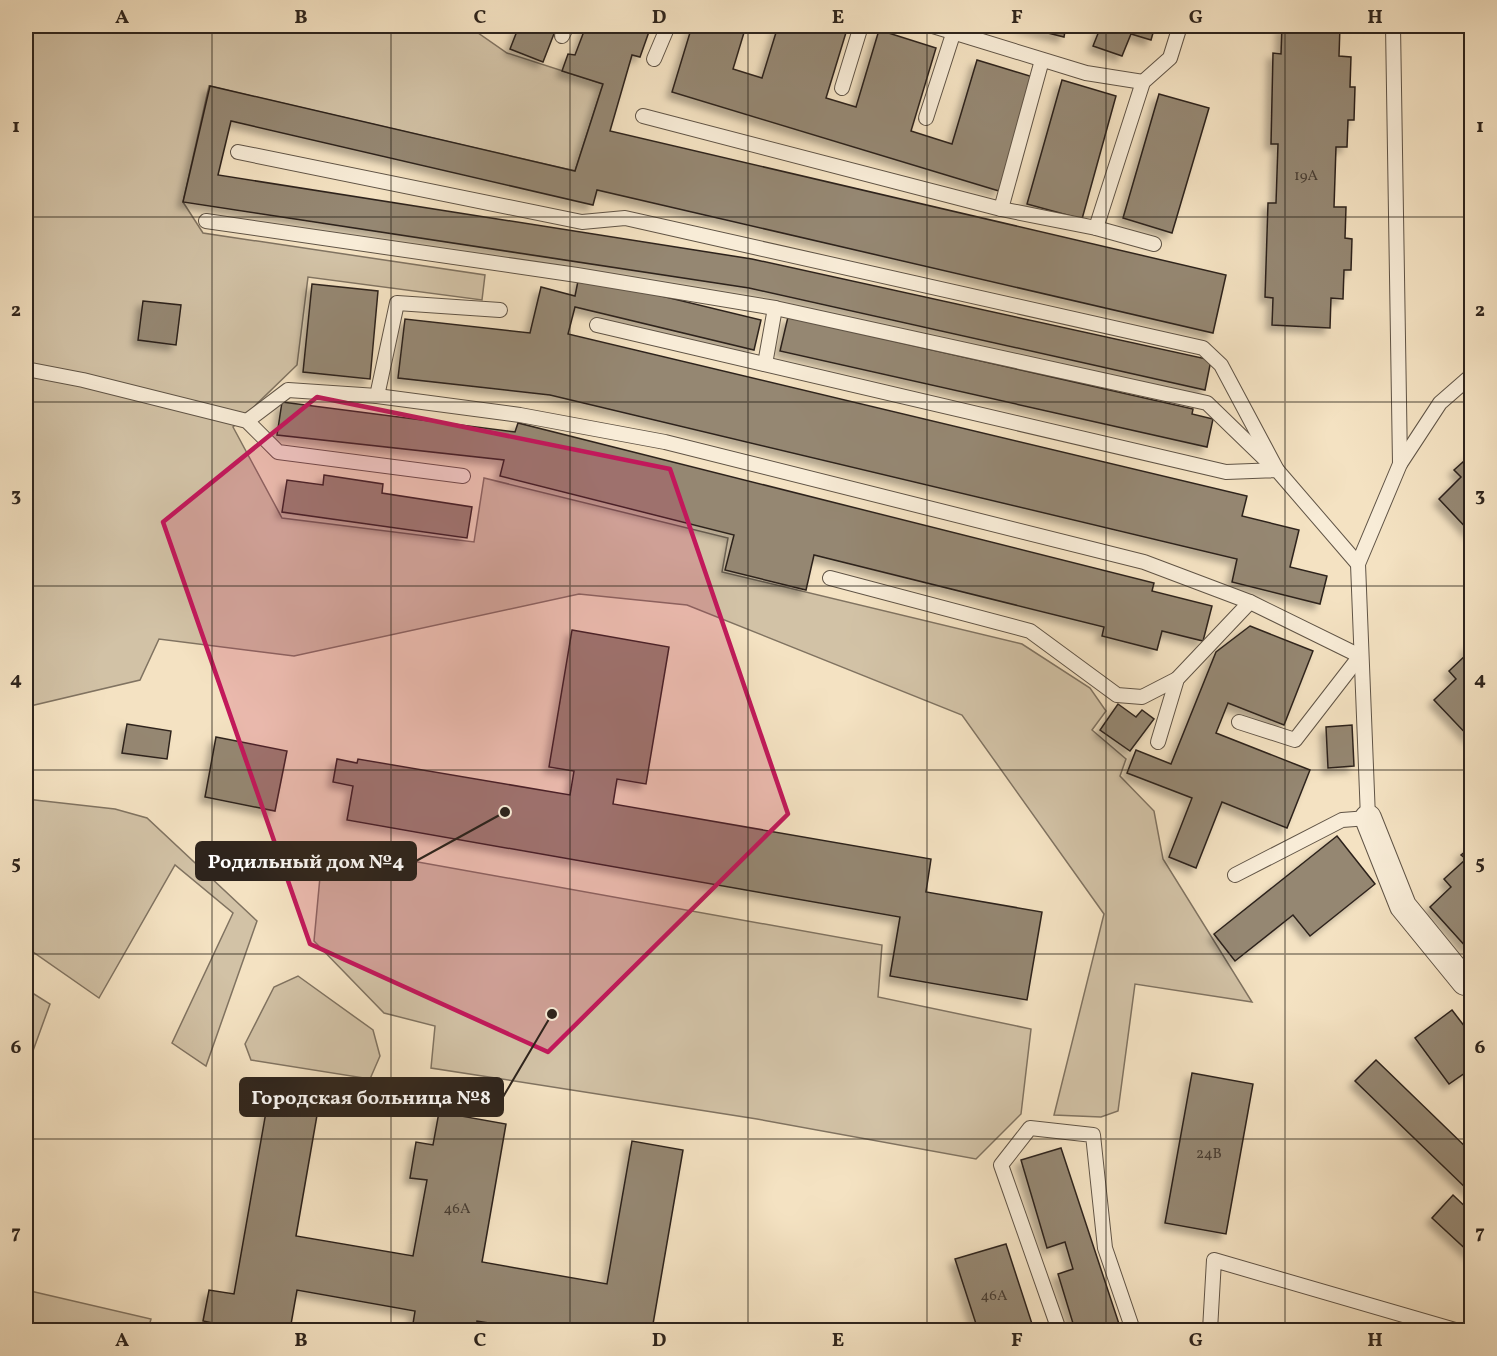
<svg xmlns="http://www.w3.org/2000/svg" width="1497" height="1356" font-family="Vollkorn,serif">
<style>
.green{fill:#d2c2a6;stroke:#807361;stroke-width:1.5}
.building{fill:#958772;stroke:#2e241c;stroke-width:1.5;filter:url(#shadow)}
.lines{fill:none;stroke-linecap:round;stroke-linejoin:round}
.service-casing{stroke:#605446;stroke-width:16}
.minor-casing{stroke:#605446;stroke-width:28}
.service{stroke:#f8ecd7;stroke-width:14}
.minor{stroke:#f8ecd7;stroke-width:26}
.marked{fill:#c2185b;fill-opacity:0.2;stroke:#c2185b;stroke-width:4.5;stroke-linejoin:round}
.grid{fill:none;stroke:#2e241c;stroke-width:1.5;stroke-opacity:0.55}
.labels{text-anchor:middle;stroke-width:5;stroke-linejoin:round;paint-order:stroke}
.number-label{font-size:15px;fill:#483d32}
.leader{fill:none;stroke:#2e241c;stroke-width:2}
.callout-dot{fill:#2e241c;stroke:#f8ecd7;stroke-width:2}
.callout{fill:#2e241c;stroke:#2e241c;stroke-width:2}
.callout-label{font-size:20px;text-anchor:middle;font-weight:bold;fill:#fff}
.neatline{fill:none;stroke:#2e241c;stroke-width:2}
.grid-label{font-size:20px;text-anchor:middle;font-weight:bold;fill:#2e241c}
</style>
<defs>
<filter id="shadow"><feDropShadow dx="-5.5" dy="5.5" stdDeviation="3" flood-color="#0004"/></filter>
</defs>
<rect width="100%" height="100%" fill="#f4e2c2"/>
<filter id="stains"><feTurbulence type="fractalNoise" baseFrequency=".00333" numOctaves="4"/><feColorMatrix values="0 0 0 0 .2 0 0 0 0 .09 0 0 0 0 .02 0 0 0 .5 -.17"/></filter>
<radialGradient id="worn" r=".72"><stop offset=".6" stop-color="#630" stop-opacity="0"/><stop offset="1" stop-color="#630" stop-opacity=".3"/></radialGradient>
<g class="green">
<path d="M26,26H468L507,53L603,84L575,171L209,86L183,202L203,233L485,275L482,300L308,277L297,365L233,427L282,518L474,542L484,478L728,538L722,572L1022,644L1090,688L1106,711L1092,730L1126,759L1120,776L1154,811L1163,859L1252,1002L1135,984L1118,1111L1101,1117L1054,1115L1104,914L962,715L687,605L579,594L294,656L159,639L140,680L26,707Z"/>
<path d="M26,799L115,809L147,818L257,921L206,1066L172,1043L233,913L175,865L99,998L26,947Z"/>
<path d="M323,845L882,945L878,997L1031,1029L1021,1114L976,1159L757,1119L431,1068L435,1026L384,1013L314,941Z"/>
<path d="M298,976L373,1030L380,1056L370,1079L251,1060L245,1044L274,987Z"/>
<path d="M26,989L50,1004L26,1070Z"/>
<path d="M26,1290L151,1319L148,1330H26Z"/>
</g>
<g class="building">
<path d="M519,26H557L543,62L510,49Z"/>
<path d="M586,26H651L640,57L632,55L610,131L1226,275L1213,333L597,190L593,205L231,121L218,175L752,259L1211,360L1205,390L749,288L183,202L210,86L575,171L603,84L562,71L568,54L575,55Z"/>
<path d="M692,26H746L733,69L762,78L778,26H848L826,98L856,107L879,30L936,48L911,131L952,144L977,60L1033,77L999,191L672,92Z"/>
<path d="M1020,26H1066L1064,37Z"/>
<path d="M1101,26H1155L1151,40L1131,34L1122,56L1093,46Z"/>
<path d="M1282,26H1340L1339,56L1351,57L1350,87H1355L1354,120H1348L1347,147H1336L1334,207H1346L1345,238L1352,239L1351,270H1344L1343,299L1331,298L1330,328L1272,325L1273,298L1265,297L1268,203H1276L1278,144H1271L1273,53L1281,54Z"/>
<path d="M1062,80L1116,96L1082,219L1027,204Z"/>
<path d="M1159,94L1209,108L1172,233L1123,218Z"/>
<path d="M579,276L761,320L754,350L575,307L568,334L1247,496L1242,516L1299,530L1290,567L1327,576L1320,604L1232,582L1237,559L550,395L398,378L405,319L530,333L541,287L575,296Z"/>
<path d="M312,284L378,291L370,379L303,372Z"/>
<path d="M143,301L181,305L176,345L138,340Z"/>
<path d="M788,317L1193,409L1192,414L1213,419L1207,447L780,351Z"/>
<path d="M282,402L515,432L518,423L1154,583L1152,591L1212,606L1203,641L1162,631L1157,650L1102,636L1104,627L814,555L806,590L725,570L734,535L500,476L504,460L277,435Z"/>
<path d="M1472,454V534L1439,499L1461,477L1454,470Z"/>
<path d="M324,475L383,484L382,493L472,507L467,538L282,512L287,480L323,485Z"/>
<path d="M1250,626L1313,651L1284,725L1228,703L1216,733L1310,770L1287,828L1222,802L1196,868L1169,857L1192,798L1127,773L1136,750L1171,764L1216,652Z"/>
<path d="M572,630L669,647L646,784L617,779L613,804L931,859L926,892L1042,912L1027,1000L890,976L900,917L347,820L353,786L333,782L337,759L357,763L358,759L570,795L574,771L549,767Z"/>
<path d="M1472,643V738L1471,739L1434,700L1456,679L1449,671L1468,653L1465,649Z"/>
<path d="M1118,704L1136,717L1142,710L1154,719L1130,751L1100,730Z"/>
<path d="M127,724L171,731L167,759L122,753Z"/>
<path d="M1352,725L1354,766L1328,768L1326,727Z"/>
<path d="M216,737L287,751L275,811L205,797Z"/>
<path d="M1337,836L1375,884L1310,936L1293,915L1235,961L1214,934Z"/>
<path d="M1472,846V944L1467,948L1430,907L1451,887L1444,879L1466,859L1461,855Z"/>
<path d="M1452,1010L1468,1031L1472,1028V1068L1449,1084L1415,1038Z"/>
<path d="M1376,1060L1472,1153V1194L1355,1081Z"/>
<path d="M1192,1073L1253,1084L1226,1234L1165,1223Z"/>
<path d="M270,1089L320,1098L296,1236L413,1256L427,1180L410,1178L416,1142L433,1145L439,1112L506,1124L482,1262L607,1284L632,1141L683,1150L652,1330H533L477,1321L476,1330H412L415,1311L297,1290L290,1330H228V1326L203,1321L209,1290L234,1294Z"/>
<path d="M1061,1148L1121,1330H1091V1328L1075,1330L1058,1274L1073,1269L1065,1242L1047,1248L1021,1160Z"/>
<path d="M1453,1195L1472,1213V1255L1432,1218Z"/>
<path d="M1006,1244L1034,1330H978L955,1259Z"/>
</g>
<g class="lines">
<defs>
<g id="service">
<path d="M933,26L1086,73L1143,82"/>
<path d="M1393,26L1400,464"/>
<path d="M562,36L567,26"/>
<path d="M654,59L668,26"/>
<path d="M842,88L861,26"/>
<path d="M643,116L1001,209L1096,228L1154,244"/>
<path d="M926,118L954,31"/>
<path d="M238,152L582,222L625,218L1203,348L1221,365L1277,470"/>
<path d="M1001,209L1042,60"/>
<path d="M206,221L577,275L775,308L1207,403L1269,463"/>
<path d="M1096,228L1143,82L1170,58L1180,26"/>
<path d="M597,325L1226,472L1277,470L1358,564"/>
<path d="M765,364L775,308"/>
<path d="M26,369L83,380L247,421L278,452L463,476"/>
<path d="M377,396L397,303L500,310"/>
<path d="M247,421L288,390L377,396L520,415L665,442L1144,562L1250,602L1360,656L1295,740L1239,722"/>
<path d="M830,578L1030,631L1117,695L1142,697L1177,679"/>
<path d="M1158,742L1177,679L1250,602"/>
<path d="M1235,875L1342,820L1368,818L1358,564L1400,464L1440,403L1472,375"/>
<path d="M1059,1330L1001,1165L1030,1128L1093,1135L1105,1248L1133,1330"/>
<path d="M1210,1330L1214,1260L1455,1330"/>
</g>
<path id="minor" d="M1368,818L1403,906L1465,982H1472"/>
</defs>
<use href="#service" class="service-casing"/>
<use href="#minor" class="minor-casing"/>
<use href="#service" class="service"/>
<use href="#minor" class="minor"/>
</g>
<path class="marked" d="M317,397L670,469L788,814L548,1052L310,944L163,522Z"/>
<path class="grid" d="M212,26V1330M391,26V1330M570,26V1330M748,26V1330M927,26V1330M1106,26V1330M1285,26V1330M26,217H1472M26,402H1472M26,586H1472M26,770H1472M26,954H1472M26,1139H1472"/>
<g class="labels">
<g class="number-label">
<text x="1306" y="180">19А</text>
<text x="1209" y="1158">24В</text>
<text x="457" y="1213">46А</text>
<text x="994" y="1300">46А</text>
</g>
</g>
<path class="leader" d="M505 812L416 861M552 1014L503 1097"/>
<g class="callout-dot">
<circle cx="505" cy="812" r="6"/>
<circle cx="552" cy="1014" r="6"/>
</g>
<g class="callout">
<rect x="196" y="842" width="220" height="38" rx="6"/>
<rect x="240" y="1078" width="263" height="38" rx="6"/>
</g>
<g class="callout-label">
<text x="306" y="868">Родильный дом №4</text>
<text x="371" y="1104">Городская больница №8</text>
</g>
<rect width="1497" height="1356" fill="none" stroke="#f4e2c2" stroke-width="66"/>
<rect x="33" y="33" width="1431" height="1290" class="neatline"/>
<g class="grid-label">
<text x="122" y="23">A</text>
<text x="301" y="23">B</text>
<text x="480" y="23">C</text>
<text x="659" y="23">D</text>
<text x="838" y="23">E</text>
<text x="1017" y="23">F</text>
<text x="1196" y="23">G</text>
<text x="1375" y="23">H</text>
<text x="16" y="132">1</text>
<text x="1480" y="132">1</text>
<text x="16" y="316">2</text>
<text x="1480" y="316">2</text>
<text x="16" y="501">3</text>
<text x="1480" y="501">3</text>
<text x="16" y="685">4</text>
<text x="1480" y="685">4</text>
<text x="16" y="869">5</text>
<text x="1480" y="869">5</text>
<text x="16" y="1053">6</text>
<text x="1480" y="1053">6</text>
<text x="16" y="1238">7</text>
<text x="1480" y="1238">7</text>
<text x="122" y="1346">A</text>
<text x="301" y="1346">B</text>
<text x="480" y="1346">C</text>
<text x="659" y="1346">D</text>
<text x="838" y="1346">E</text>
<text x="1017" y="1346">F</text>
<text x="1196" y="1346">G</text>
<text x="1375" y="1346">H</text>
</g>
<rect width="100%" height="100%" filter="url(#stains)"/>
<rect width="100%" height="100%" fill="url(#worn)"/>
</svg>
